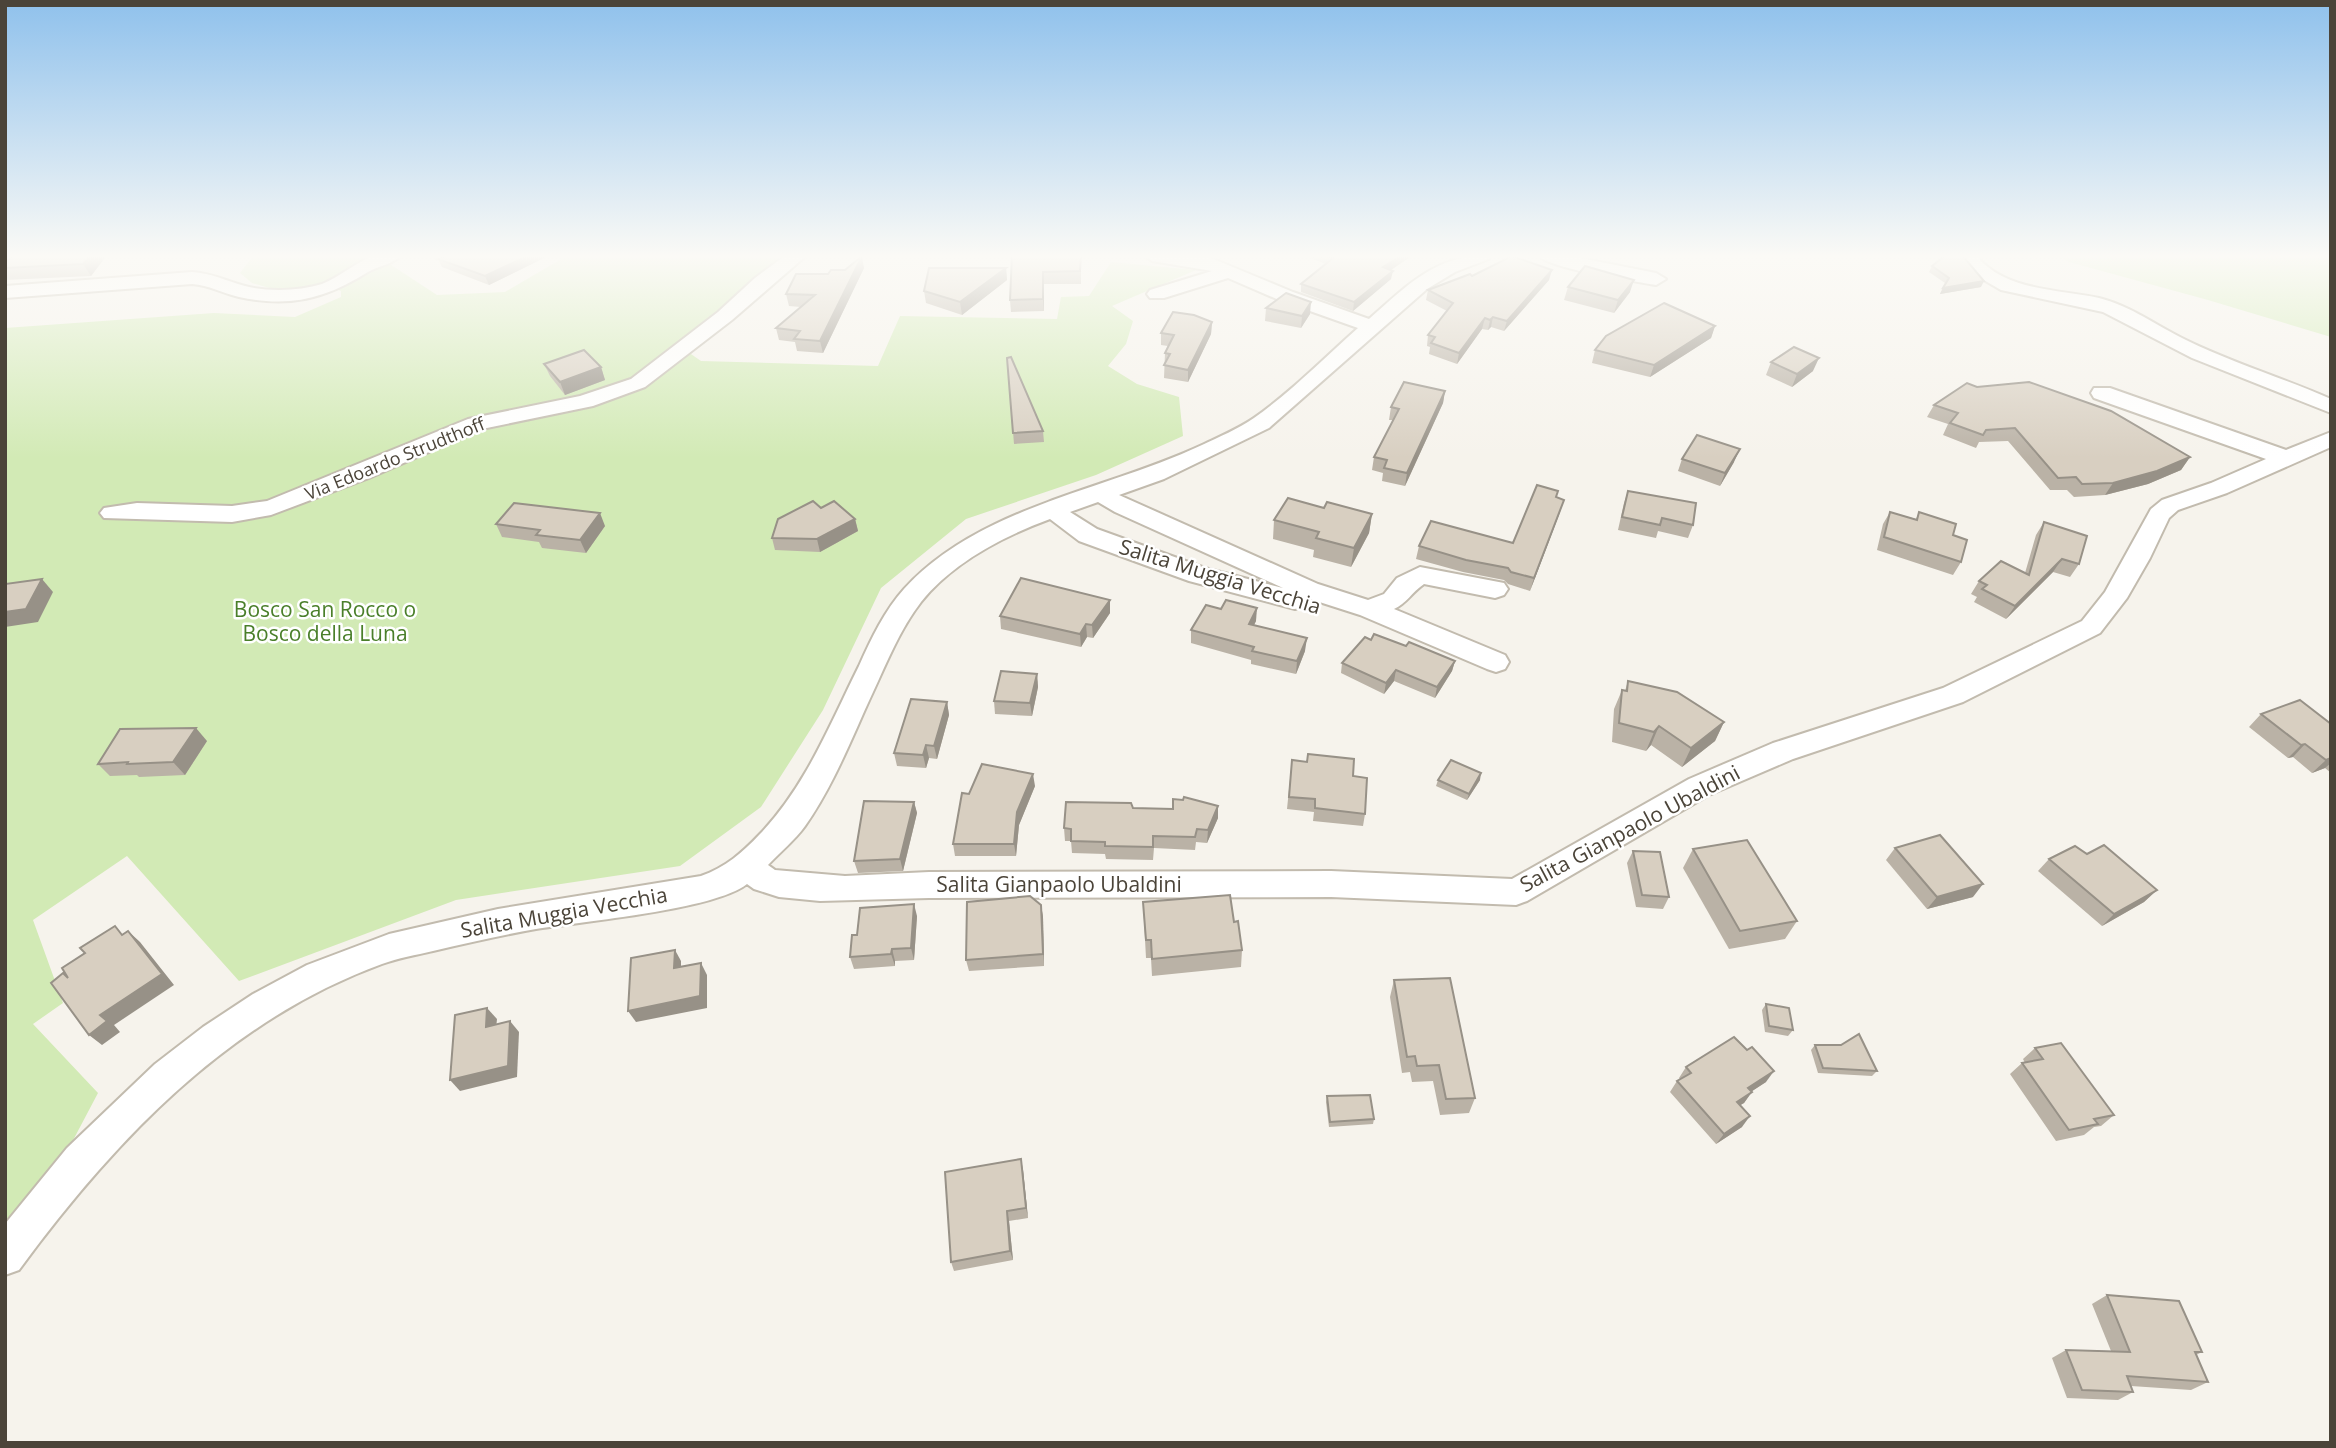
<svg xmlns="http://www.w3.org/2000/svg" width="2336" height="1448" font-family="'Open Sans',sans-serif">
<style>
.green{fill:#d2eab5}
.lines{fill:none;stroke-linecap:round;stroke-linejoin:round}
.minor-casing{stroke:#c2bbae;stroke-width:4}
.minor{fill:#fff;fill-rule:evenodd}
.wall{fill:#bab2a6}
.shaded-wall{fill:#979187}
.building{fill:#d8cfc1;stroke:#979187;stroke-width:2}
.labels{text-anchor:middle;stroke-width:5;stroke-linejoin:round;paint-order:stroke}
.far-street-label{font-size:18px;fill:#4b4439;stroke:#fff}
.street-label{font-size:21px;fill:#4b4439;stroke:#fff}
.park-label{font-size:21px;fill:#4a7f2a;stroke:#fff}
</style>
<rect width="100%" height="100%" fill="#f6f3ec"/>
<g class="green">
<path d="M254,255H376L437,295L505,292L568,255H782L678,345L701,361L878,366L900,316L1057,319L1061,297L1089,296L1111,262L1196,270L1112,306L1133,321L1126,344L1108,366L1137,384L1179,397L1183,436L1096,475L966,519L881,588L823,710L761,807L680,866L456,900L239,981L127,856L33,920L63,1003L33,1024L98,1093L5,1269V328L214,313L295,317L341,297V291L324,284L309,288L276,290L252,283L240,273Z"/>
<path d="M2059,255H2331V337L2208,300L2069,262Z"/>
</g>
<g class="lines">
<defs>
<g id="minor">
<path d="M375,255H401C394,264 378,266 368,272C325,299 289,308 239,297C222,293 209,285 192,284L5,298V286L192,272C212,273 226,281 245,286C267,292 300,291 322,284C340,277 356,262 375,255Z"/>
<path d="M786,255H807L732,320L645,387L593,406L482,429L369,478L271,515L232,522L104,518L100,513L104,508L137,503L232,506L267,501L468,419L580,396L631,379L718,312L755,278Z"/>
<path d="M1143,255H1193L1211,258L1293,292L1369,319C1409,284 1435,255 1491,255L1489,259L1455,272L1427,289L1269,428L1164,479L1119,495L1318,584L1368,600L1384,594L1397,578L1420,567L1504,583L1508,589L1504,595L1495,598L1424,584C1412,592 1406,604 1394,609L1505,655L1509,662L1505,669L1496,672L1487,669L1360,615L1307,598L1304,606L1295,609L1189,581L1079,541L1050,519C1004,536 952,563 921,602C900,629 887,662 873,692C852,737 834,785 805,826C795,840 780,852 768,865L775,870L845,876L929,872L1331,871L1512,879L1689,779L1773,743L1943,688L2082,621L2105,592L2151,509L2162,500L2211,483L2266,459L2094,398L2091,393L2094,388H2110L2286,450L2331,432V447L2227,493L2178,510L2169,518L2150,558L2127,598L2100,633L1963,702L1793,759L1709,795L1527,901L1516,905L1331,897L929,898L820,901L779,897L754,889L747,884C714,910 584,921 536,929C502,935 467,943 433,951C416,955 398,958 382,964C228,1020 114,1141 19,1270L5,1275V1224L67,1148L155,1064L203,1027L253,994L307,965L389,934L498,909L701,876C726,867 742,853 760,834C806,786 830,724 859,666C871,639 885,610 904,589C980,506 1104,491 1202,445C1219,437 1238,429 1254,418C1291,392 1324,358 1358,328L1279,300L1228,278L1164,298H1150L1147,294L1150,290L1212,271L1152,261ZM1098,502L1115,512L1283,588L1205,568L1097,529L1070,512Z"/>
<path d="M1538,255H1565L1656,273L1666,279L1656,285C1634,281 1549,269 1538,255Z"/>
<path d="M1957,255H1976C2004,291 2057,289 2099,298C2131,306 2157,326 2186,340C2233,363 2283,378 2331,399V413L2192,358L2103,312L2001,290L1970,272Z"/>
</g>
</defs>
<use href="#minor" class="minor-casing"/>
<use href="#minor" class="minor"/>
</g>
<g class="wall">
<path d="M15,255H107L91,276L5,280V262Z"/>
<path d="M449,255H550L489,285L442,267L438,259Z"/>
<path d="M1012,255H1081V284H1044V311L1011,312L1010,300Z"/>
<path d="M1302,255H1413L1391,270V279L1353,311L1301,292V284L1326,264Z"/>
<path d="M1932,266L1981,287L1940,294L1945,283L1929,272Z"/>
<path d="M864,268L823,353L797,351L795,342L779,340L776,328L801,307L789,306L786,294L828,274L845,270Z"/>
<path d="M1006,268L1007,280L962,315L926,303L924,291Z"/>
<path d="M1472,276L1549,280L1504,331L1491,327L1488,330L1482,329L1457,364L1429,354L1430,347L1427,346L1428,335L1447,311L1426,300L1428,290Z"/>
<path d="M1568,287L1630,292L1614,313L1564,300Z"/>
<path d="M1266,308L1310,314L1301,328L1265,321Z"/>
<path d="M1212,322L1211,334L1188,382L1164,378L1165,353L1168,346L1161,345V333Z"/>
<path d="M1715,326L1711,338L1650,377L1592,363L1595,350Z"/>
<path d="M1007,358L1043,431L1044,442L1014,444Z"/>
<path d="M1771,362L1813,371L1792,387L1766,375Z"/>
<path d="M544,364L601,367L605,380L565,395L550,376Z"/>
<path d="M1445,391L1443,403L1405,486L1382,481L1383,473L1372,470L1374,457L1393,420H1389L1391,407Z"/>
<path d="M1934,405L2190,457L2181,470L2148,484L2105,495L2074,497L2067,490H2050L2008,441L1979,442L1976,448L1943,435L1948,424L1927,417Z"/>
<path d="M1682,459L1734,462L1720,486L1678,471Z"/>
<path d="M1628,491L1693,525L1688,538L1658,531L1656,538L1618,530L1624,503Z"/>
<path d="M1556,497L1560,512L1530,591L1508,584L1504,580L1463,572L1416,559L1419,546L1513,543Z"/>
<path d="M821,508L855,519L858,531L820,552L775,550L772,538Z"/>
<path d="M1324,508L1372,514L1369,533L1351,567L1313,557L1314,550L1273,539L1274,520Z"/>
<path d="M1890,512L1916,519L1919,512L1953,535L1961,562L1953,575L1877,550L1883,524Z"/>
<path d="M2044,522L2079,564L2070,577L2053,572L2006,619L1974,602L1977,597L1971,594L1979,581L2025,573L2036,535Z"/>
<path d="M496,524L605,526L586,553L542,548L539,542L502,537Z"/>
<path d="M1110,613L1093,638L1087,637L1081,647L1001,629L1000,616Z"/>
<path d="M1256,621L1254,625L1305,651L1296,674L1251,664V660L1191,643V630Z"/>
<path d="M1371,640L1406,646L1455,661L1452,671L1435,698L1394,681L1384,694L1341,673L1342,663Z"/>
<path d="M1037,674L1038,687L1032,716L995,714L994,701Z"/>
<path d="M1628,681L1724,722L1715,741L1682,767L1651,745L1646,751L1612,742L1614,709L1622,690L1625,691Z"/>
<path d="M947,702L949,715L937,759L929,758L926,768L897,766L894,753Z"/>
<path d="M2261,714L2331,724V773L2325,768L2312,773L2293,757L2288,758L2249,727Z"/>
<path d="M207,741L185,775L139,777L137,775L110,776L98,764Z"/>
<path d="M1292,760L1353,776L1365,814L1363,826L1313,821L1314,812L1287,809Z"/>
<path d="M1438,780H1480L1467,800L1436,786Z"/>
<path d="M1035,786L1019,825L1016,856H955L953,844L969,794Z"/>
<path d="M914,802L917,813L903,871L858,873L854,861Z"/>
<path d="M1133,808L1218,818L1207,843L1196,842L1195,850L1154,848L1153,860L1106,859L1105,854L1072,853L1071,841H1065L1064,828Z"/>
<path d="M1895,848L1973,897L1927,909L1886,860Z"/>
<path d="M1693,849L1797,921L1785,939L1729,949L1683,868Z"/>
<path d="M1633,851L1669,897L1663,909L1636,907L1627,863Z"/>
<path d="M2087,854L2157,890L2144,902L2102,926L2038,871L2049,859Z"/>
<path d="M1143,902L1234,922L1242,950L1241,967L1152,976L1151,958H1146Z"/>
<path d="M1041,905L1043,917L1044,966L969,971L966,960Z"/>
<path d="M917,916L914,960L895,961V966L854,969L850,957L857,935Z"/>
<path d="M1394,980L1475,1098L1469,1113L1440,1115L1433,1081L1412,1082L1410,1072L1402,1073L1390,997Z"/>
<path d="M1766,1004L1793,1030L1788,1036L1765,1032L1762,1010Z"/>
<path d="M1815,1045L1877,1071L1872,1076L1818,1073L1811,1050Z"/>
<path d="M2035,1048L2114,1115L2101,1126L2094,1127L2084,1135L2056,1141L2010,1074L2022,1063H2025L2023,1059Z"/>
<path d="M1686,1067L1766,1082L1752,1091L1744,1103L1740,1105L1742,1127L1716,1144L1670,1092L1677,1081L1680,1079L1679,1078Z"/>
<path d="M1327,1096L1374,1119L1373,1124L1329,1127L1326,1102Z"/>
<path d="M1023,1170L1028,1218L1009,1221L1013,1260L954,1271L951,1262Z"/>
<path d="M2107,1295L2202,1352L2196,1355L2208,1382L2191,1390L2131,1386L2133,1392L2118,1400L2067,1398L2052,1358L2066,1350L2111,1351L2092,1304Z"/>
</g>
<g class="shaded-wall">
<path d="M91,255H107L91,276L83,264Z"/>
<path d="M529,255H550L489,285L485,276Z"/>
<path d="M1402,255H1413L1382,276L1383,267Z"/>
<path d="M862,256L864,268L823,353L820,341Z"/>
<path d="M1006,268L1007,280L962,315L960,302Z"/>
<path d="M1552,270L1549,280L1504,331L1507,321Z"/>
<path d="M1393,271L1391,279L1353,311L1354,302Z"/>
<path d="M1043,272L1044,284V311L1043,299Z"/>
<path d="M1634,280L1630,292L1614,313L1618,300Z"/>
<path d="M1984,281L1981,287L1940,294L1943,288Z"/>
<path d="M1311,302L1310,314L1301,328L1302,316Z"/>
<path d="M1493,317L1491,327L1488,330L1490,320Z"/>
<path d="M1485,318L1482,329L1457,364L1459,353Z"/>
<path d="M1212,322L1211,334L1188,382V370Z"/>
<path d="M1715,326L1711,338L1650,377L1654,365Z"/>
<path d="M1819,358L1813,371L1792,387L1797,374Z"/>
<path d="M601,367L605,380L565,395L560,382Z"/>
<path d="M1445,391L1443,403L1405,486L1407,473Z"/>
<path d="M1740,449L1734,462L1720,486L1725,473Z"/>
<path d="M2190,457L2181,470L2148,484L2105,495L2113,483Z"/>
<path d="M1564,500L1560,512L1530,591L1534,578Z"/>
<path d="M600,513L605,526L586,553L580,540Z"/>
<path d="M1372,514L1369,533L1351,567L1354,548Z"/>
<path d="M855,519L858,531L820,552L817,539Z"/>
<path d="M2062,559L2053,572L2006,619L2015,606Z"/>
<path d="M42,579L53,592L38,622L5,627V612Z"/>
<path d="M1110,600V613L1093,638L1092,625Z"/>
<path d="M1257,608L1256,621L1248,637L1249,624Z"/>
<path d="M1086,624L1087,637L1081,647L1080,634Z"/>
<path d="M1307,638L1305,651L1296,674L1297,661Z"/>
<path d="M1455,661L1452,671L1435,698L1437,687Z"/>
<path d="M1396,670L1394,681L1384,694L1386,683Z"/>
<path d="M1037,674L1038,687L1032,716L1030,703Z"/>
<path d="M947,702L949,715L937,759L934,746Z"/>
<path d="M1724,722L1715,741L1682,767L1691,748Z"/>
<path d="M1659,726L1651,745L1646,751L1654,732Z"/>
<path d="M196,728L207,741L185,775L173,762Z"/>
<path d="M2305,744L2293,757L2288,758L2301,745Z"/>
<path d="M926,745L929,758L926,768L923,755Z"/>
<path d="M2331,758V763L2325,768L2312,773L2326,760Z"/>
<path d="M1481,773L1480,780L1467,800L1469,794Z"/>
<path d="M1033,774L1035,786L1019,825L1016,856L1014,844L1017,812Z"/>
<path d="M914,802L917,813L903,871L900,859Z"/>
<path d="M1218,806V818L1207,843L1208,830Z"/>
<path d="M1983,884L1973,897L1927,909L1937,897Z"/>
<path d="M2157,890L2144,902L2102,926L2114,914Z"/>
<path d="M914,904L917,916L914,960L911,948Z"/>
<path d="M1041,905L1043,917L1044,966L1043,954Z"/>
<path d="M128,931L140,942L174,985L114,1025L120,1032L102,1045L89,1035L100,1015Z"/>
<path d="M892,949L895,961V966L891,954Z"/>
<path d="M675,950L681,961V980L674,968Z"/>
<path d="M701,963L707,975V1008L636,1022L628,1011Z"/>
<path d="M487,1008L497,1019L495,1038L486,1027Z"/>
<path d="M510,1021L519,1032L517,1077L460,1091L450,1080Z"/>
<path d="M1774,1071L1766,1082L1740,1099L1748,1088Z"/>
<path d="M1752,1092L1744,1103L1729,1112L1737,1102Z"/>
<path d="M1750,1116L1742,1127L1716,1144L1724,1134Z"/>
<path d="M1021,1159L1023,1170L1028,1218L1026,1208Z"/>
<path d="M1007,1211L1009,1221L1013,1260L1010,1251Z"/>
</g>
<g class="building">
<path d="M15,255H91L83,264L5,268V262Z"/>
<path d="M449,255H529L485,276L438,259Z"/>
<path d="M1012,255H1081L1080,271L1043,272V299L1010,300Z"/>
<path d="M1324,255H1402L1383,267L1393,271L1354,302L1301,284L1333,258Z"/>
<path d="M1946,255H1962L1984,281L1943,288L1949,278L1932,266Z"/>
<path d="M862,256L820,341L794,339L800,331L776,328L815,295L786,294L796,274H828L831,270H845Z"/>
<path d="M1512,256L1552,270L1507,321L1493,317L1490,320L1485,318L1459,353L1431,343L1435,337L1428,335L1453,303L1428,290L1470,274L1472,276Z"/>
<path d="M1585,266L1634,280L1618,300L1568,287Z"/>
<path d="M929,268H1006L960,302L924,291Z"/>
<path d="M1286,293L1311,302L1302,316L1266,308Z"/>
<path d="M1664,303L1715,326L1654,365L1595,350L1606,336Z"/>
<path d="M1173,312L1194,315L1212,322L1188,370L1164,365L1170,354L1165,353L1174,335L1161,333Z"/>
<path d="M1794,347L1819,358L1797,374L1771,362Z"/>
<path d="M584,350L601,367L560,382L544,364Z"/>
<path d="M1011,357L1043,431L1013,433L1007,358Z"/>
<path d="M1404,382L1445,391L1407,473L1384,468L1387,460L1374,457L1399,409L1391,407Z"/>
<path d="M2029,382L2111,411L2190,457L2157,471L2113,483L2082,484L2076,477L2058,478L2015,428L1986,430L1983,435L1950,423L1958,413L1934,405L1967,383L1977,387Z"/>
<path d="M1697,435L1740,449L1725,473L1682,459Z"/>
<path d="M1537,485L1558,491L1556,497L1564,500L1534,578L1511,572L1508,568L1466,560L1419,546L1431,521L1513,543Z"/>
<path d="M1628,491L1696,503L1693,525L1662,518L1660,525L1622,517Z"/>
<path d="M1288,498L1324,508L1327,502L1372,514L1354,548L1316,538L1319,532L1274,520Z"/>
<path d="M813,501L821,508L834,501L855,519L817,539L772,538L778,519Z"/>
<path d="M514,503L600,513L580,540L536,535L540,530L496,524Z"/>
<path d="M1890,512L1917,520L1919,512L1956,524L1953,535L1967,540L1961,562L1884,537Z"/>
<path d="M2044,522L2087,536L2079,564L2062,559L2015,606L1982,589L1987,585L1979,581L2001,561L2029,575Z"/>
<path d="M1021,578L1110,600L1092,625L1086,624L1080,634L1000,616Z"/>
<path d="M42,579L26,609L5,612V584Z"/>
<path d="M1226,600L1257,608L1249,624L1307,638L1297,661L1252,651L1254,647L1191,630L1206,605L1221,609Z"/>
<path d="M1374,634L1406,646L1409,642L1455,661L1437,687L1396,670L1386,683L1342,663L1365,637L1371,640Z"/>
<path d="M1001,671L1037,674L1030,703L994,701Z"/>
<path d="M1628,681L1677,692L1724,722L1691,748L1659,726L1654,732L1619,723L1622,690L1627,691Z"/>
<path d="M911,699L947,702L934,746L926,745L923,755L894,753Z"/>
<path d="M2300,700L2331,724V758L2326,760L2305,744L2301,745L2261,714Z"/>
<path d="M196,728L173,762L127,764L128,762L98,764L120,729Z"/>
<path d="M1308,754L1354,759L1353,776L1367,778L1365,814L1315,808V799L1289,797L1292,760L1307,762Z"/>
<path d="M1451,760L1481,773L1469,794L1438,780Z"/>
<path d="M982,764L1033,774L1017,812L1014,844H953L962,793L969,794Z"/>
<path d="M1184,797L1218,806L1208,830L1197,829L1195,837L1153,836V847L1105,846V842L1071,841V829L1064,828L1066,802L1131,803L1133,808L1173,809V799L1183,800Z"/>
<path d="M864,801L914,802L900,859L854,861Z"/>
<path d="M1940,835L1983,884L1937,897L1895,848Z"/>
<path d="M1747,840L1797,921L1740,931L1693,849Z"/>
<path d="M2104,845L2157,890L2114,914L2049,859L2075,846L2087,854Z"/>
<path d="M1633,851L1660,852L1669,897L1642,895Z"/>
<path d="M1230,895L1234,922L1238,921L1242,950L1152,959L1151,940H1146L1143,902Z"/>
<path d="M1030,896L1041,905L1043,954L966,960L967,902Z"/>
<path d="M914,904L911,948L892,949L891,954L850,957L852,935H857L860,908Z"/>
<path d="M115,926L122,935L128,931L162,974L100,1015L107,1021L89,1035L51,983L63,973L68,978L62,968L85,953L80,948Z"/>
<path d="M675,950L674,968L701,963L700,996L628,1011L631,958Z"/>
<path d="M1450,978L1475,1098L1446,1099L1439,1065L1417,1066L1415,1056L1407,1057L1394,980Z"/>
<path d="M1766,1004L1789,1008L1793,1030L1769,1026Z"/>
<path d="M487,1008L486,1027L510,1021L508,1066L450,1080L455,1015Z"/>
<path d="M1859,1034L1877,1071L1823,1068L1815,1045H1841Z"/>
<path d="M1734,1037L1747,1050L1752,1047L1774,1071L1748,1088L1752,1092L1737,1102L1750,1116L1724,1134L1677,1081L1691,1073L1686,1067Z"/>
<path d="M2061,1043L2114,1115L2094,1119L2098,1124L2069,1130L2022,1063L2043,1059L2035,1048Z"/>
<path d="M1370,1095L1374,1119L1330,1122L1327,1096Z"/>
<path d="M1021,1159L1026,1208L1007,1211L1010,1251L951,1262L945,1172Z"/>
<path d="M2107,1295L2179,1301L2202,1352H2195L2208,1382L2127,1376L2133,1392L2082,1390L2066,1350L2130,1352Z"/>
</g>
<linearGradient id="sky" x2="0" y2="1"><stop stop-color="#8fc1ec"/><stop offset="0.56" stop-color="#fbfaf6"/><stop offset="1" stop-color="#fbfaf6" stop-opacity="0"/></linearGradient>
<rect width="2336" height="458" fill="url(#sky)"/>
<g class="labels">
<g class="far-street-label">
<text transform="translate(395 459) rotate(-22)" y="6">Via Edoardo Strudthoff</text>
</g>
<g class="street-label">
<text transform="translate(1220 577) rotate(17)" y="7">Salita Muggia Vecchia</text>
<text transform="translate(1630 829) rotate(-28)" y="7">Salita Gianpaolo Ubaldini</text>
<text x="1059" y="892">Salita Gianpaolo Ubaldini</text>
<text transform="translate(564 913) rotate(-10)" y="7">Salita Muggia Vecchia</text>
</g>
<g class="park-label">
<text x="325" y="617">Bosco San Rocco o<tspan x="325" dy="24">Bosco della Luna</tspan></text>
</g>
</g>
<rect width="2336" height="1448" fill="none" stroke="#4b4439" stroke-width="14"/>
</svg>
